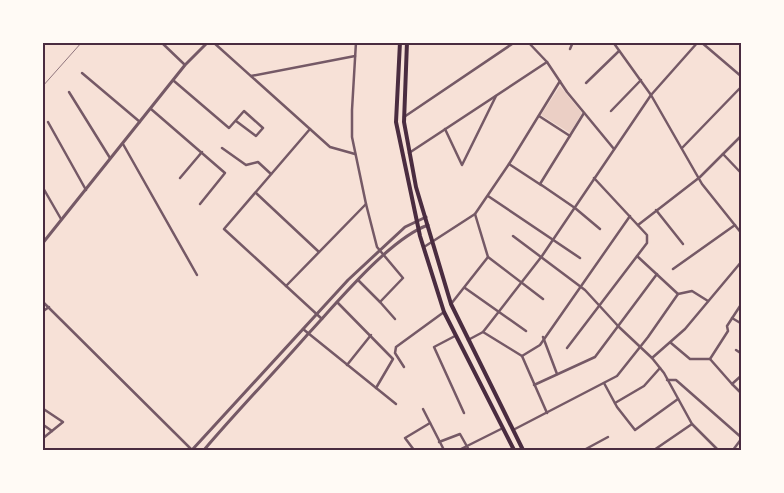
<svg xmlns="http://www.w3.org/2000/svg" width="784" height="493" font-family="Poppins,sans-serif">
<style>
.green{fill:#ebcfc5}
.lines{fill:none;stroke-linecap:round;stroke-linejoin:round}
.minor{stroke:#755966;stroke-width:2.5}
.tertiary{stroke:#755966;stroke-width:3}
.secondary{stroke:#4a2c40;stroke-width:4}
.rail{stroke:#8f747c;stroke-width:1}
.neatline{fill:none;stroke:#4a2c40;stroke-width:2}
</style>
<rect width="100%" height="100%" fill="#f7e1d7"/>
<path class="green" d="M560,86L582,113L570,133L541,115Z"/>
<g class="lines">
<g class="minor">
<path d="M161,42L185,65"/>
<path d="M213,42L330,147L355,154"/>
<path d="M528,42L547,62L567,92L614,149"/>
<path d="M613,42L651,95L702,184L742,234"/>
<path d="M701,42L742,77"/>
<path d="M570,49L573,42"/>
<path d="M82,73L140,122"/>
<path d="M251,76L355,56"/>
<path d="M174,81L229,128L244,111L263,128L256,136L236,121"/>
<path d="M586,83L619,51"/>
<path d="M69,92L110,158"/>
<path d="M151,109L225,173L200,204"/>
<path d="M611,111L641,80"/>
<path d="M584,113L540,184L575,208L600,229"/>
<path d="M539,116L570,136"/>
<path d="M404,117L515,42"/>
<path d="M48,122L86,190"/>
<path d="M310,129L224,229L322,319"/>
<path d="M445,129L462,165L496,96"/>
<path d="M123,144L197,275"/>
<path d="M222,148L246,165L258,162L271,174"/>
<path d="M682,148L742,86"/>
<path d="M409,153L547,62"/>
<path d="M723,154L742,174"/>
<path d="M509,164L541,185"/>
<path d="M180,178L202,152"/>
<path d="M42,186L61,219"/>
<path d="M256,193L319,252"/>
<path d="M488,196L580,258"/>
<path d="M656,210L683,244"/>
<path d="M475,214L488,257"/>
<path d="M638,225L700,177L742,135"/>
<path d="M513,236L585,290L619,327L652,358L664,373L692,424L718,450"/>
<path d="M424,247L475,214L509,164L560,81"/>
<path d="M637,256L678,294L692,291L708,301"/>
<path d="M673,269L735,225"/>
<path d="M358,280L380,302L403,278L377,247L366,204"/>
<path d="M286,286L366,204L352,137V110L356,42"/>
<path d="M465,288L526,331"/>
<path d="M42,301L192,450"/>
<path d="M337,302L393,359L376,388"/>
<path d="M380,302L395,319"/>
<path d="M451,304L488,257L543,299"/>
<path d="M42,312L49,307"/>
<path d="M732,318L742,324"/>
<path d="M303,329L396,404"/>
<path d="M483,332L522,356"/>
<path d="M455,336L434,347L464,413"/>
<path d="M543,337L557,374"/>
<path d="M468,340L483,332L542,256L651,95L698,42"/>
<path d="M671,343L690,359H710L728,331L727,326L742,303"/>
<path d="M567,348L647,243V235L594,178"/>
<path d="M736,350L742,354"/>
<path d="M652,358L685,329L742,261"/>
<path d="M710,359L732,384"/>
<path d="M347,365L371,335"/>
<path d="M404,367L395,353L396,347L444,312"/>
<path d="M742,375L732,384L742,394"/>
<path d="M667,380H676L742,438"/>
<path d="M604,383L617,407L635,430L678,399"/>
<path d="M534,385L595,357L657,274"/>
<path d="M615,403L644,386L660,368"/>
<path d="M42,408L63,422L42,439"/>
<path d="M423,409L444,450"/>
<path d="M547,413L522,356L540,345L630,216"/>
<path d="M42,424L52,431"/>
<path d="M513,430L617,376L648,337L678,294"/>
<path d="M439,442L460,434L469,450"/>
<path d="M414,450L405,438L430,423"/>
<path d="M459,450L503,428"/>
<path d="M584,450L608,437"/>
<path d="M654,450L692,424"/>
<path d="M733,450L742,438"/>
</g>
<g class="tertiary">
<path d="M42,244L185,65L208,42"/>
<path d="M192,450L348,280L405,227L426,217"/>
<path d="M204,450C237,411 274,373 308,334C337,303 389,239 428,225"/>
</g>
<g class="secondary">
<path d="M400,42L396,122L420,236L444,312L514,450"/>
<path d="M407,42L404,122L416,187L451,304L523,450"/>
</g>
<path class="rail" d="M42,87L82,42"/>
</g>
<rect width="784" height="493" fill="none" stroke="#fffaf5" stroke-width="88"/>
<rect x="44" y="44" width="696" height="405" class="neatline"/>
</svg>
